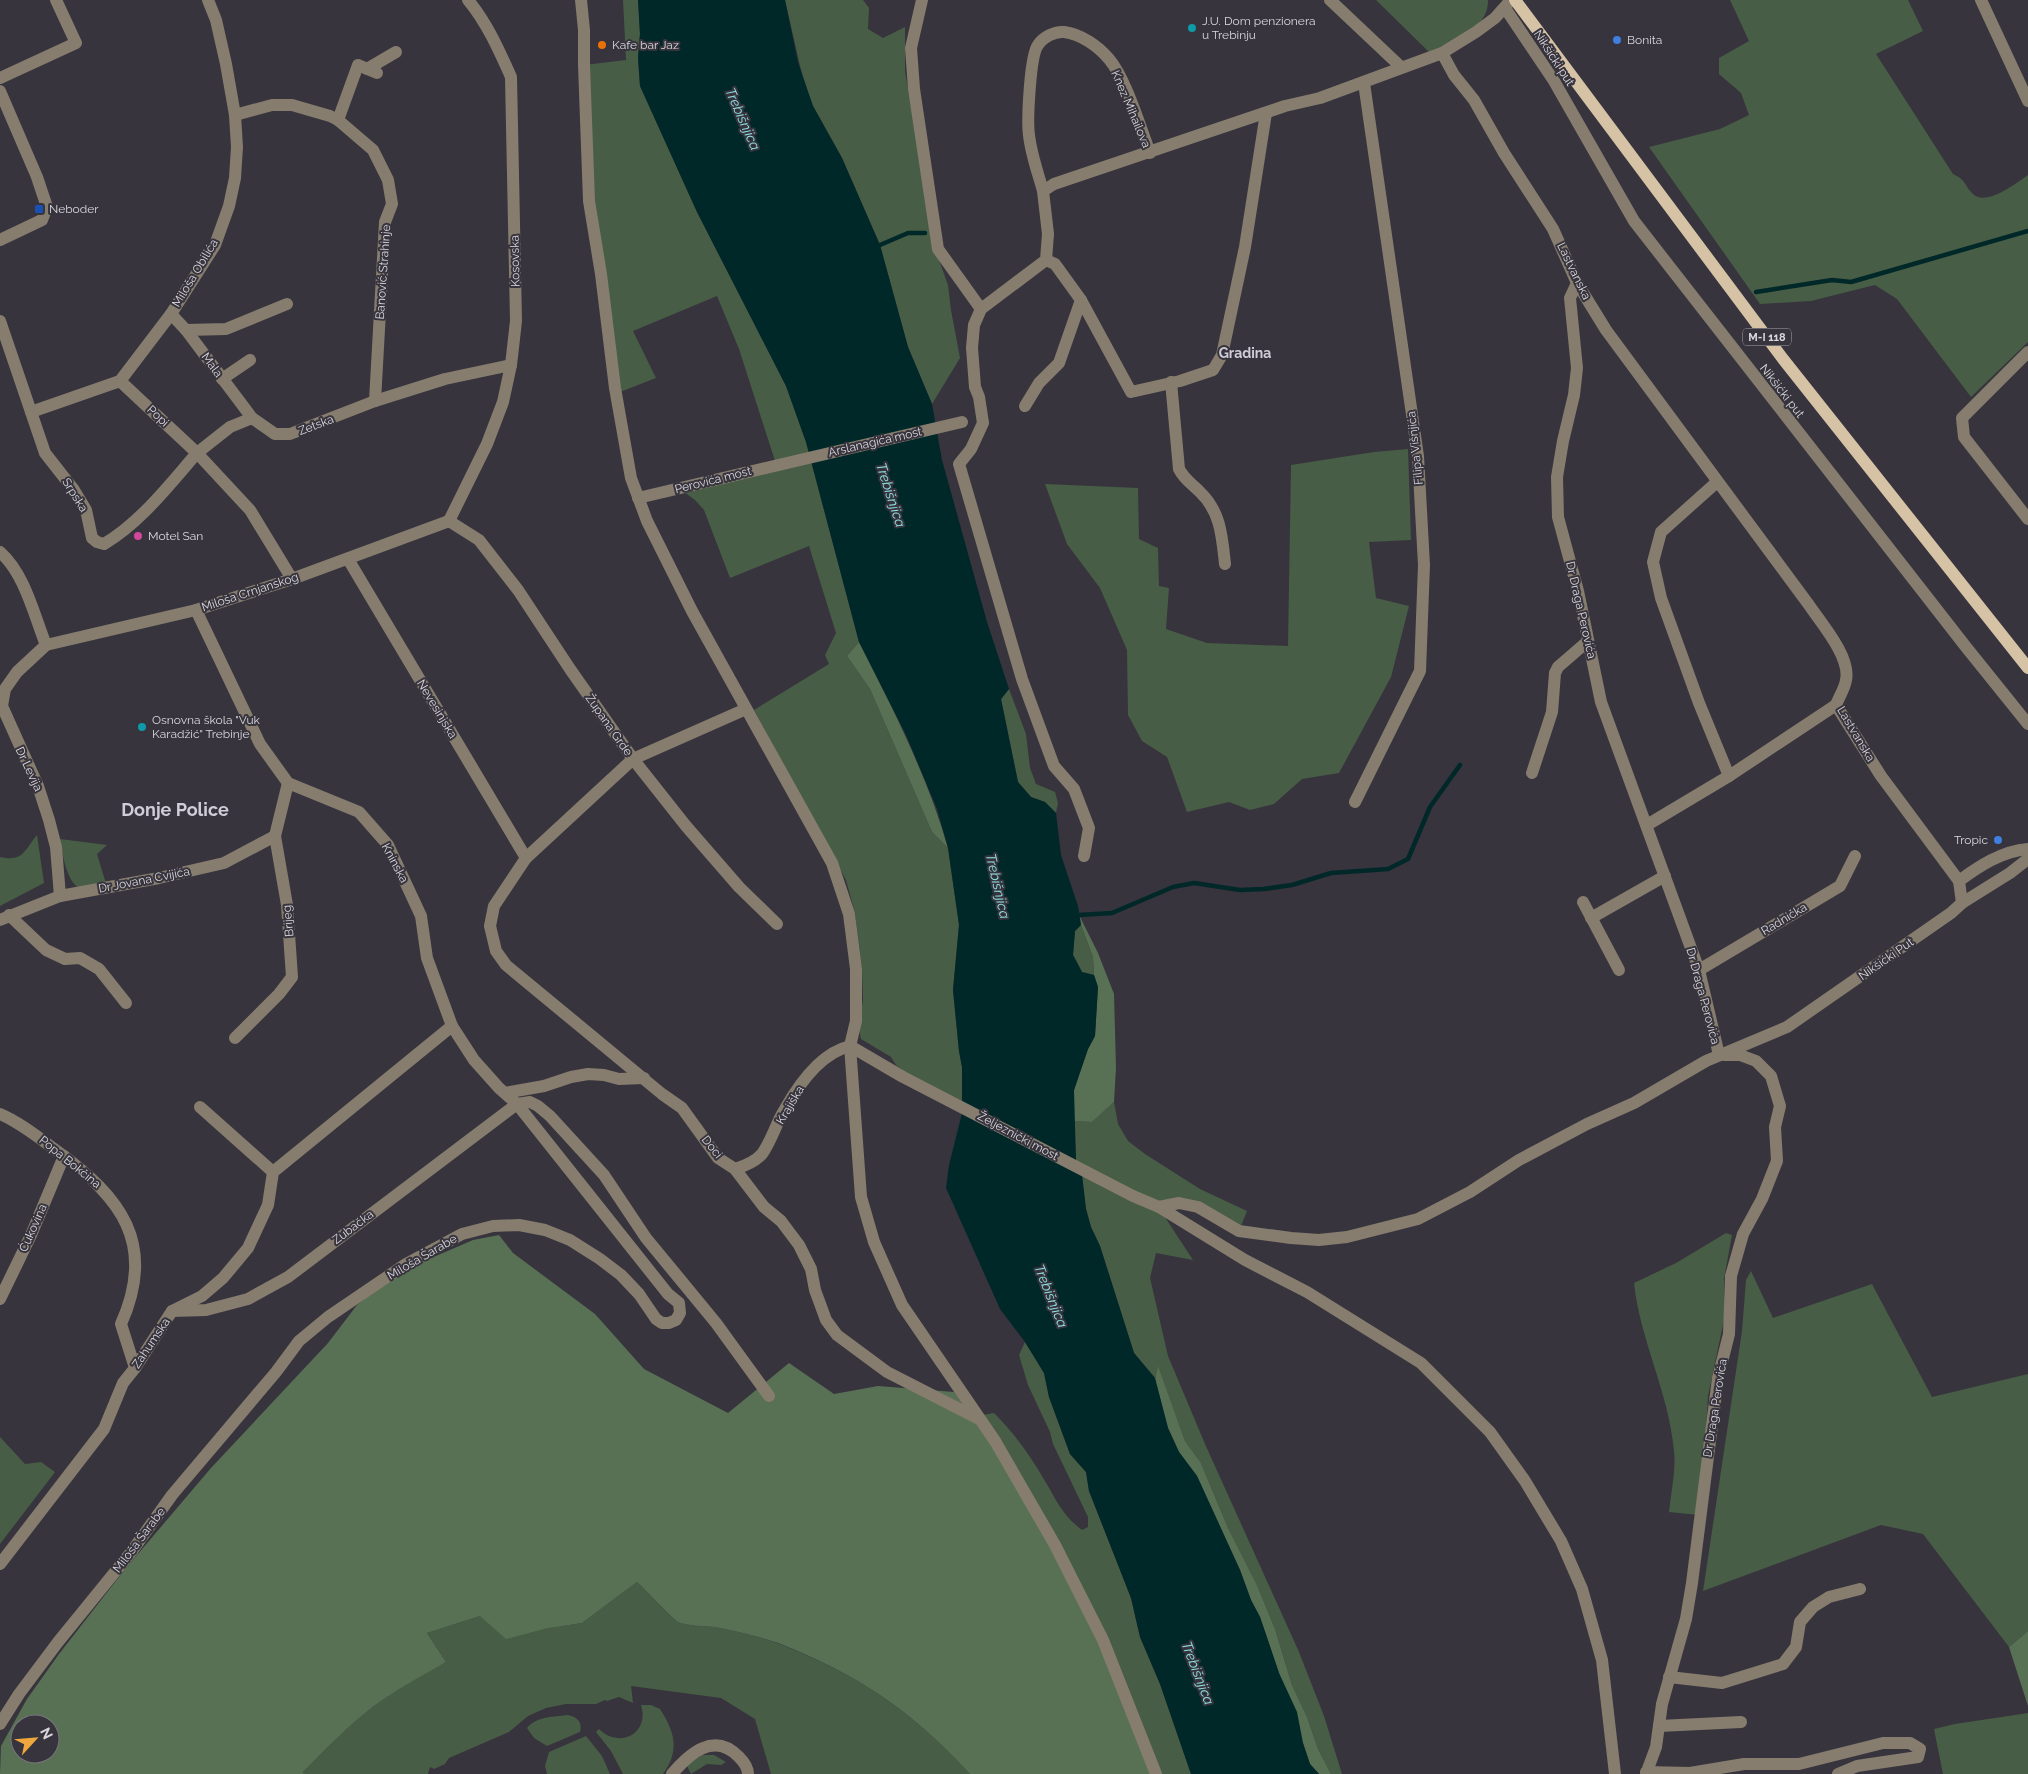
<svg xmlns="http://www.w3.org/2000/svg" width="2028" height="1774" font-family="Raleway,sans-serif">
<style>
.green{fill:#475d45}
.forest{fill:#587155;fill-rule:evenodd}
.water{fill:#012829}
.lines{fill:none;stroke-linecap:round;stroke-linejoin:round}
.stream{stroke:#012829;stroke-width:4.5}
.minor{stroke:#867d6f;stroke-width:12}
.major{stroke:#d6c3a6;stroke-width:12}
.culture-dot{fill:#0f9aa8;stroke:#37343d;stroke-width:2}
.shop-dot{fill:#3f7fe0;stroke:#37343d;stroke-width:2}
.food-dot{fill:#e8710a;stroke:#37343d;stroke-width:2}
.transit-dot{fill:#1a4fb4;stroke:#37343d;stroke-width:2}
.hotel-dot{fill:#d1479c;stroke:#37343d;stroke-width:2}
.labels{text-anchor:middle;stroke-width:4;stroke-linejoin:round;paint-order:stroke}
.shield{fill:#37343d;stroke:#a8a6ad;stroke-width:1}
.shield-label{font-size:11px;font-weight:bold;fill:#d9d7dd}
.poi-label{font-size:12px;fill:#d9d7dd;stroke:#37343d;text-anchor:start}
.street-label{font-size:12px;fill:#d9d7dd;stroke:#37343d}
.water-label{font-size:14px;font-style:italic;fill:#8ce1e4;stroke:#37343d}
.neighbourhood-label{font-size:14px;font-weight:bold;fill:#d0ccd8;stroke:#37343d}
.district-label{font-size:18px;font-weight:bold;fill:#d0ccd8;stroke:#37343d}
</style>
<rect width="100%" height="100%" fill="#37343d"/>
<g class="green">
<path d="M623,0H638L640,34L638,58L640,86L697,212L786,386L806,442L859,642L847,656L870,689L932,832L948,848L959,925L953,990L959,1051L962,1067V1101L905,1072L896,1065L891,1057L861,1039L859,1029L863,999L862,969L855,913L846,880L754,710L829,664L825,655L836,633L809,546L730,578L704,510L695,500L684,492L777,467L739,349L717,296L633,331L656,378L620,392L589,201L584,65L626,60Z"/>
<path d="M785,0H863L869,8L868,29L883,38L905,27V71L934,246L948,285L951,310L960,358L932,404L908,347L880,245L842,158L813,106L804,83Z"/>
<path d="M1376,0H1488C1489,29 1452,42 1429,52Z"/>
<path d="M1730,0H1908L1923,31L1876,54L1953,174C1967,181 1963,183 1972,193C1985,208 2016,183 2028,175V342L1971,397L1897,299L1875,285L1811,301L1760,304L1649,147L1720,129L1749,115L1741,93L1719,74V58L1749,41Z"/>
<path d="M1408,449L1411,540L1369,542L1376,598L1409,606L1391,677L1339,773L1302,779L1274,804L1250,810L1229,802L1187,812L1167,757L1142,741L1128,715L1127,650L1100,588L1067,544L1045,484L1138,488L1139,539L1158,548L1159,586L1169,588L1166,629L1207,643L1288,646L1291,465L1374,452Z"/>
<path d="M1009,689L1026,734L1030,768L1036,784L1055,792L1058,803L1056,813L1045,802L1031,797L1018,782L1001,699Z"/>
<path d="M37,835L44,883L0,906V857C23,862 24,851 37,835Z"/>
<path d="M60,839L107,845L97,854L107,887C100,888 90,890 83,889C67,887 62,852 60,839Z"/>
<path d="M1081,925L1093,957L1094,975L1082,972L1073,955L1075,931Z"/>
<path d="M1114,1102L1118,1124L1128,1141L1145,1154L1200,1189L1247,1211L1239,1231L1198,1207L1159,1208L1193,1260L1156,1253L1150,1278L1168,1356L1205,1444L1299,1652L1324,1716L1342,1774H1331L1318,1749L1307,1717L1292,1685L1275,1629L1257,1585L1228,1528L1201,1463L1185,1441L1158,1367L1155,1378L1134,1353L1100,1246L1091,1227L1086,1209L1082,1175L1076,1161L1074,1121L1092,1122Z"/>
<path d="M1726,1233L1732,1235L1724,1279V1320L1708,1396L1704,1467L1699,1515L1669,1512C1671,1492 1676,1470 1674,1451C1669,1393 1640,1340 1634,1283L1676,1263Z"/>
<path d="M1751,1271L1773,1318L1872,1284L1932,1397L2028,1374V1631L2009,1647L1923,1534L1881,1525L1703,1591L1742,1331L1746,1280Z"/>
<path d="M1025,1342L1044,1373L1049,1397L1070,1454L1086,1472L1089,1491L1131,1598L1140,1637L1160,1684L1191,1774H1160L982,1415L994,1413C1015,1434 1030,1455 1045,1481C1057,1501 1062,1515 1082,1530L1088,1527V1517L1053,1444L1050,1432L1028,1385L1019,1355Z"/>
<path d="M0,1437L25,1464L41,1462L55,1472L0,1544Z"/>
<path d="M637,1582C645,1589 670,1618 678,1622C686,1626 705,1626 715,1627C736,1631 758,1636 777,1643C859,1675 911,1710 970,1774H771L755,1719L721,1698L631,1686L633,1703L619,1697L607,1701L605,1700L596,1704H566L546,1708L528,1716L509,1732L449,1758L445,1764L434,1769L430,1767L428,1774H304L303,1772C326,1749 348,1726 374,1706C396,1689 421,1676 446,1662L427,1633L480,1616L544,1629L582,1623Z"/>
<path d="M641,1705H651L660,1709C675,1732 680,1751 663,1774H623L611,1751L596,1732L599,1729C619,1749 650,1734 641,1705Z"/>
<path d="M2028,1713V1774H1943L1934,1729L1955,1724Z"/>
<path d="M568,1715C577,1717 583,1722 580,1732L547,1746L534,1738L527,1728C537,1716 553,1717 568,1715Z"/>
<path d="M586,1736L602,1756L610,1774H547L545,1766L549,1752Z"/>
<path d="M703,1755H714L726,1762L721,1765L707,1764L691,1774L686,1764Z"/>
</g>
<g class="forest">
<path d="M859,642C893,709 927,775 948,848L932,832L870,689L847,656Z"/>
<path d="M1079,915L1098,953L1114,994L1116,1068L1114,1102L1092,1122L1074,1121V1090L1088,1049L1095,1036L1098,987L1094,975L1093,957L1081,925Z"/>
<path d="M499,1235L513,1253L595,1314L644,1369L728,1413L789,1363L834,1394L878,1386L954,1392L990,1442L1043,1533L1099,1640L1151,1774H970C911,1710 859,1675 778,1643C758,1636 736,1631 715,1627C705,1626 686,1626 678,1622C671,1618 645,1589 637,1582L582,1623L544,1629L506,1639L480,1616L427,1633L446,1662C422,1676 397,1689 374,1706C348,1726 326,1749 303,1772L304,1774H0L1,1746L27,1699L59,1654L126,1568L211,1468L328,1343L357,1305L382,1285L415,1265L473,1240ZM20,1724H50V1754H20Z"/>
<path d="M1158,1366L1185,1441L1201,1463L1228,1528L1257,1585L1275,1629L1292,1685L1307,1717L1318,1749L1331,1774H1319L1310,1764L1260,1617L1251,1600L1240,1570L1197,1476L1179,1452L1168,1428L1155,1379Z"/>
<path d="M2028,1631V1706L2009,1647Z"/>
</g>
<path class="water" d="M638,0H785L798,62L813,106L842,158L880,245L908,347L932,404L942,460L987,622L1009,689L1001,699L1018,782L1031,797L1045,802L1056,813L1061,855L1078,906L1081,925L1075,931L1073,955L1082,972L1094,975L1098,987L1095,1036L1088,1049L1074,1090L1076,1161L1082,1175L1086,1209L1091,1227L1100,1246L1134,1353L1155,1378L1168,1428L1179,1452L1197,1476L1240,1570L1251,1600L1260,1617L1279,1673L1297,1712L1303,1743L1310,1764L1319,1774H1191L1160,1684L1140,1637L1131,1598L1089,1491L1086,1472L1070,1454L1049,1397L1044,1373L1025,1342L1000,1309L946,1188L949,1165L962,1113V1067L959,1051L953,990L959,925L948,848L937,809L906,735L859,642L806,442L786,386L697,212L640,86L638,58L640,34Z"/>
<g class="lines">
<g class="stream">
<path d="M880,245L908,233H925"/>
<path d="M1756,292L1832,280L1851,282L2028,231"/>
<path d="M1079,915L1112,913L1173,887L1194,883L1240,890L1264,889L1292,885L1331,873L1388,869L1408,859L1430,807L1460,765"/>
</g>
<g class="minor">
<path d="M581,0L584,30V65L589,201L601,274L615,388L631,478L647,521L692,611L832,863L849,914L856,969V1021L850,1046L861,1197L874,1242L902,1305L995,1441L1055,1545L1103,1640L1156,1774"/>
<path d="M922,0L911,48L914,89L938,249L981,309"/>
<path d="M1330,0L1401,67"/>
<path d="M1981,0L2028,101"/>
<path d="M1505,8L1554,81L1634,221L1966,647L2028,724"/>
<path d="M1442,53L1454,75L1474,100L1504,153L1553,229L1577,283L1606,330L1809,605C1821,623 1851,657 1846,680C1845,688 1839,697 1836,705L1881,776L1959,881"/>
<path d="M367,69L396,52"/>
<path d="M0,78L76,43L56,0"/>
<path d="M0,91L37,177L47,207L42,220L0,240"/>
<path d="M235,115L272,105H292L330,116L338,120L373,150L388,180L392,204L385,222L375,401"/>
<path d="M338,120L358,65L377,73"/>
<path d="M1043,191C1038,173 1031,154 1029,135C1027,121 1030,55 1038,45C1043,37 1055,31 1064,32C1081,34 1098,46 1109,59C1126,79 1140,127 1150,153"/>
<path d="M1046,260L1055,264L1081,300L1131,392L1180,381L1213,370L1222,355L1245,247L1266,113"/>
<path d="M1577,283L1570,298L1577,368L1574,395L1563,441L1557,477L1558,517L1578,591L1601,702L1699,970L1719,1055"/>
<path d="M171,314L186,330L252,418"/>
<path d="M0,321L45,453L74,490L86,510L92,538L97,542L104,544C141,522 169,485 197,453L120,381"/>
<path d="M186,330L226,329L287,304"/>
<path d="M2028,352L1962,418L1964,437L2028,519"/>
<path d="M222,379L250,360"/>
<path d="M1171,382L1179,469C1184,479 1192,484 1200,492C1221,512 1222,537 1225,564"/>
<path d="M1025,406L1039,383L1059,363L1081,300"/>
<path d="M31,412L120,381L171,314L215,245L229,206L235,178L237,147L235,115L226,64L216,20L208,0"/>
<path d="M1717,482L1661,532L1653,562L1661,598L1699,703L1729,776"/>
<path d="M638,498L962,422"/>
<path d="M449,521L487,444L503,402L511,365L516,321L511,77C499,50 487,23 468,0"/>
<path d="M449,521L479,540L518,590L570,669L633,759L686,826L739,887L777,924"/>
<path d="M0,552C25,574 34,615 46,645"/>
<path d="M348,559L526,858"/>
<path d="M292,579L250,510L197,453L230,427L252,418L275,434H290L375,401L445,379L511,365"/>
<path d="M746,709L633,759L526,858L494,906L490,926L496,951L506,965L662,1094L682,1108L718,1158L735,1169L764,1207L781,1221L799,1245L811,1269L815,1290L826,1320L837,1335L887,1372L977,1418"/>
<path d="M1532,773L1552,712L1555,673L1558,667L1588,641"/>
<path d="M1355,802L1420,671L1424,565L1418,456L1364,83"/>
<path d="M1647,825L1729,776L1836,705"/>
<path d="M1084,856L1089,828L1074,789L1054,766L1022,679L959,464L971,449L983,423L979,397L975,387L972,348L974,325L981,309L1046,260L1048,234L1043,191L1054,184L1285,106L1320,98L1442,53L1476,32L1495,18L1511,0"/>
<path d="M60,896L56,847L49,820L38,786L2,706L5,689L17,672L46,645L196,610L292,579L449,521"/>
<path d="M1583,902L1619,970"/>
<path d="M1962,903L2010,873L2028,859"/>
<path d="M9,915L46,950L65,959L80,958L99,969L126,1003"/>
<path d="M1591,918L1665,876"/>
<path d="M0,920L60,896L159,878L224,863L275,836"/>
<path d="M1699,970L1840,886L1855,856"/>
<path d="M235,1038L279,994L292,977L287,905L275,836L288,783"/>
<path d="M505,1093L544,1086L571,1077L588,1074L604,1075L619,1079L644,1078"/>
<path d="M200,1107L273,1172"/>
<path d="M0,1114C21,1123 39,1138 57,1151C121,1197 157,1244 121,1324L135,1368"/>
<path d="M735,1169C745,1166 755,1162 762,1154C772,1140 776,1123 785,1109C799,1084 821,1053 850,1046L903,1077L1133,1196L1159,1207L1245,1260L1307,1292L1421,1363L1490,1432L1525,1481L1561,1541L1582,1589L1602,1660L1615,1774"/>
<path d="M1159,1207L1179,1203L1198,1207L1239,1231L1291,1238L1319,1240L1347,1237L1418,1219L1470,1192L1519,1160L1587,1124L1634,1103L1706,1061L1787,1027L1951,913L1962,903L1959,881C1979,866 2002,851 2028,849"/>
<path d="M0,1299L31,1235L64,1156"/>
<path d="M172,1311L206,1310L248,1299L288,1277L517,1104L530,1102L538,1106L550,1116L604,1175L646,1238L716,1323L769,1396"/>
<path d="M0,1564L104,1429L123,1383L135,1368L172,1311L202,1296L223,1278L248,1248L268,1205L273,1172L452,1026"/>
<path d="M1669,1677L1722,1683L1783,1664L1796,1647L1800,1622L1813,1607L1829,1597L1860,1589"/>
<path d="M0,1724L19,1694L58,1642L132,1551L172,1495L276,1372L299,1341L328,1317L406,1264L462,1234L493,1226L519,1225L545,1230L570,1240L600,1259L621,1275L639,1294L656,1319L662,1323H669L676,1320L680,1313L679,1303L668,1294L517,1104L499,1088L474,1060L452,1026L427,958L421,916L388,845L359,812L288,783L260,744L196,610"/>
<path d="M1659,1726L1741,1722"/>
<path d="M1646,1772L1690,1773L1744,1764H1799L1883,1743H1910L1920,1749L1918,1757L1857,1766L1838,1774"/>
<path d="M672,1774C689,1754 714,1731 739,1757C744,1762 748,1767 748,1774"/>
<path d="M1646,1774L1656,1747L1662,1704L1686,1619L1692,1583L1718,1378L1729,1334L1731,1276L1743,1234L1762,1199L1777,1161L1775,1127L1780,1106L1771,1076L1756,1061L1740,1055H1724"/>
</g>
<path class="major" d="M1515,0L1783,359L2028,668"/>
</g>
<g class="culture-dot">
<circle cx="1192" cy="28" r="5"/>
<circle cx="142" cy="727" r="5"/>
</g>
<g class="shop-dot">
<circle cx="1617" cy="40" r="5"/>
<circle cx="1998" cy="840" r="5"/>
</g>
<circle class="food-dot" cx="602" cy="45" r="5"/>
<rect class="transit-dot" x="34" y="204" width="10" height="10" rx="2.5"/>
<circle class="hotel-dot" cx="138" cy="536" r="5"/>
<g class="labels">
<rect class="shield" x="1743" y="328.5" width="48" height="17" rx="4"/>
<g class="shield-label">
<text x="1767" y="341">M-I 118</text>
</g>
<g class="poi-label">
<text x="1202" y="25">J.U. Dom penzionera<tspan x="1202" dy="14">u Trebinju</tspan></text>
<text x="1627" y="44">Bonita</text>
<text x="612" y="49">Kafe bar Jaz</text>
<text x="49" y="213">Neboder</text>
<text x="148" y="540">Motel San</text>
<text x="152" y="724">Osnovna škola "Vuk<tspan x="152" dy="14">Karadžić" Trebinje</tspan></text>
<text x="1988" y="844" text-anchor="end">Tropic</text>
</g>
<g class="street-label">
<text transform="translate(1554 58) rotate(57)" y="4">Nikšićki put</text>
<text transform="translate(1131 109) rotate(67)" y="4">Knez Mihailova</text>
<text transform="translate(515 261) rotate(-91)" y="4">Kosovska</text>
<text transform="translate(1574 271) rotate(64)" y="4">Lastvanska</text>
<text transform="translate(383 272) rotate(-86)" y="4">Banović Strahinje</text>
<text transform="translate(195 273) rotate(-59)" y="4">Miloša Obilića</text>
<text transform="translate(212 365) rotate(54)" y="4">Mala</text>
<text transform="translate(1782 391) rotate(52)" y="4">Nikšićki put</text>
<text transform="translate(158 416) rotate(43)" y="4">Popi</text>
<text transform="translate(316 425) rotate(-21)" y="4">Zetska</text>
<text transform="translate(875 442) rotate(-13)" y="4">Arslanagića most</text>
<text transform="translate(1415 448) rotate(-96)" y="4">Filipa Višnjića</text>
<text transform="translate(713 480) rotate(-14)" y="4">Perovića most</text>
<text transform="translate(75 495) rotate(58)" y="4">Srpska</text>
<text transform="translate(250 592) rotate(-18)" y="4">Miloša Crnjanskog</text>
<text transform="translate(1581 610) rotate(77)" y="4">Dr Draga Perovića</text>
<text transform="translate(437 709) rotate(59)" y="4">Nevesinjska</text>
<text transform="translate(609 725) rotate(55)" y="4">Župana Grde</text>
<text transform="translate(1856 734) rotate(59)" y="4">Lastvanska</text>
<text transform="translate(29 769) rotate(65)" y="4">Dr Levija</text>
<text transform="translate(395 863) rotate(62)" y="4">Kninska</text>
<text transform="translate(144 880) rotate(-11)" y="4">Dr Jovana Cvijića</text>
<text transform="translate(1784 919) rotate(-31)" y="4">Radnička</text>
<text transform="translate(288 921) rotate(-95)" y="4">Brijeg</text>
<text transform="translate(1886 959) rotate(-35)" y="4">Nikšićki Put</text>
<text transform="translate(1703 996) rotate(75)" y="4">Dr Draga Perovića</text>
<text transform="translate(790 1105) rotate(-59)" y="4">Krajiška</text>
<text transform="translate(1018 1136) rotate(28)" y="4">Željeznički most</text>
<text transform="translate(712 1147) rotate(51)" y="4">Doci</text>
<text transform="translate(70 1162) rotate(39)" y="4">Popa Bokčina</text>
<text transform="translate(353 1227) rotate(-37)" y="4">Zubačka</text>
<text transform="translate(33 1228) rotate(-66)" y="4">Ćukovina</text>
<text transform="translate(422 1257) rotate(-30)" y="4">Miloša Šarabe</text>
<text transform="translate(151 1343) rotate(-56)" y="4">Zahumska</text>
<text transform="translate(1715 1408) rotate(-81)" y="4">Dr Draga Perovića</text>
<text transform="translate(139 1540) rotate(-53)" y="4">Miloša Šarabe</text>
</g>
<g class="water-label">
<text transform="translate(743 119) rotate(66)" y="5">Trebišnjica</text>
<text transform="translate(891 495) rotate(72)" y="5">Trebišnjica</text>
<text transform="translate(998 886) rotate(77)" y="5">Trebišnjica</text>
<text transform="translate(1051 1296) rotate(68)" y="5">Trebišnjica</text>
<text transform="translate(1198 1673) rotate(69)" y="5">Trebišnjica</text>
</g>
<g class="neighbourhood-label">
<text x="1245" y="358">Gradina</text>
</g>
<g class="district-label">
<text x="175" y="816">Donje Police</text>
</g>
</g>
<g transform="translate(35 1739) rotate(64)"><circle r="24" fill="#37343d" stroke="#78757d"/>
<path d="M0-4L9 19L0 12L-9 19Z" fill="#efa73d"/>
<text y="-8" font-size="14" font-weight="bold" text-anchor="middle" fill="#d9d7dd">N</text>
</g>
</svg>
